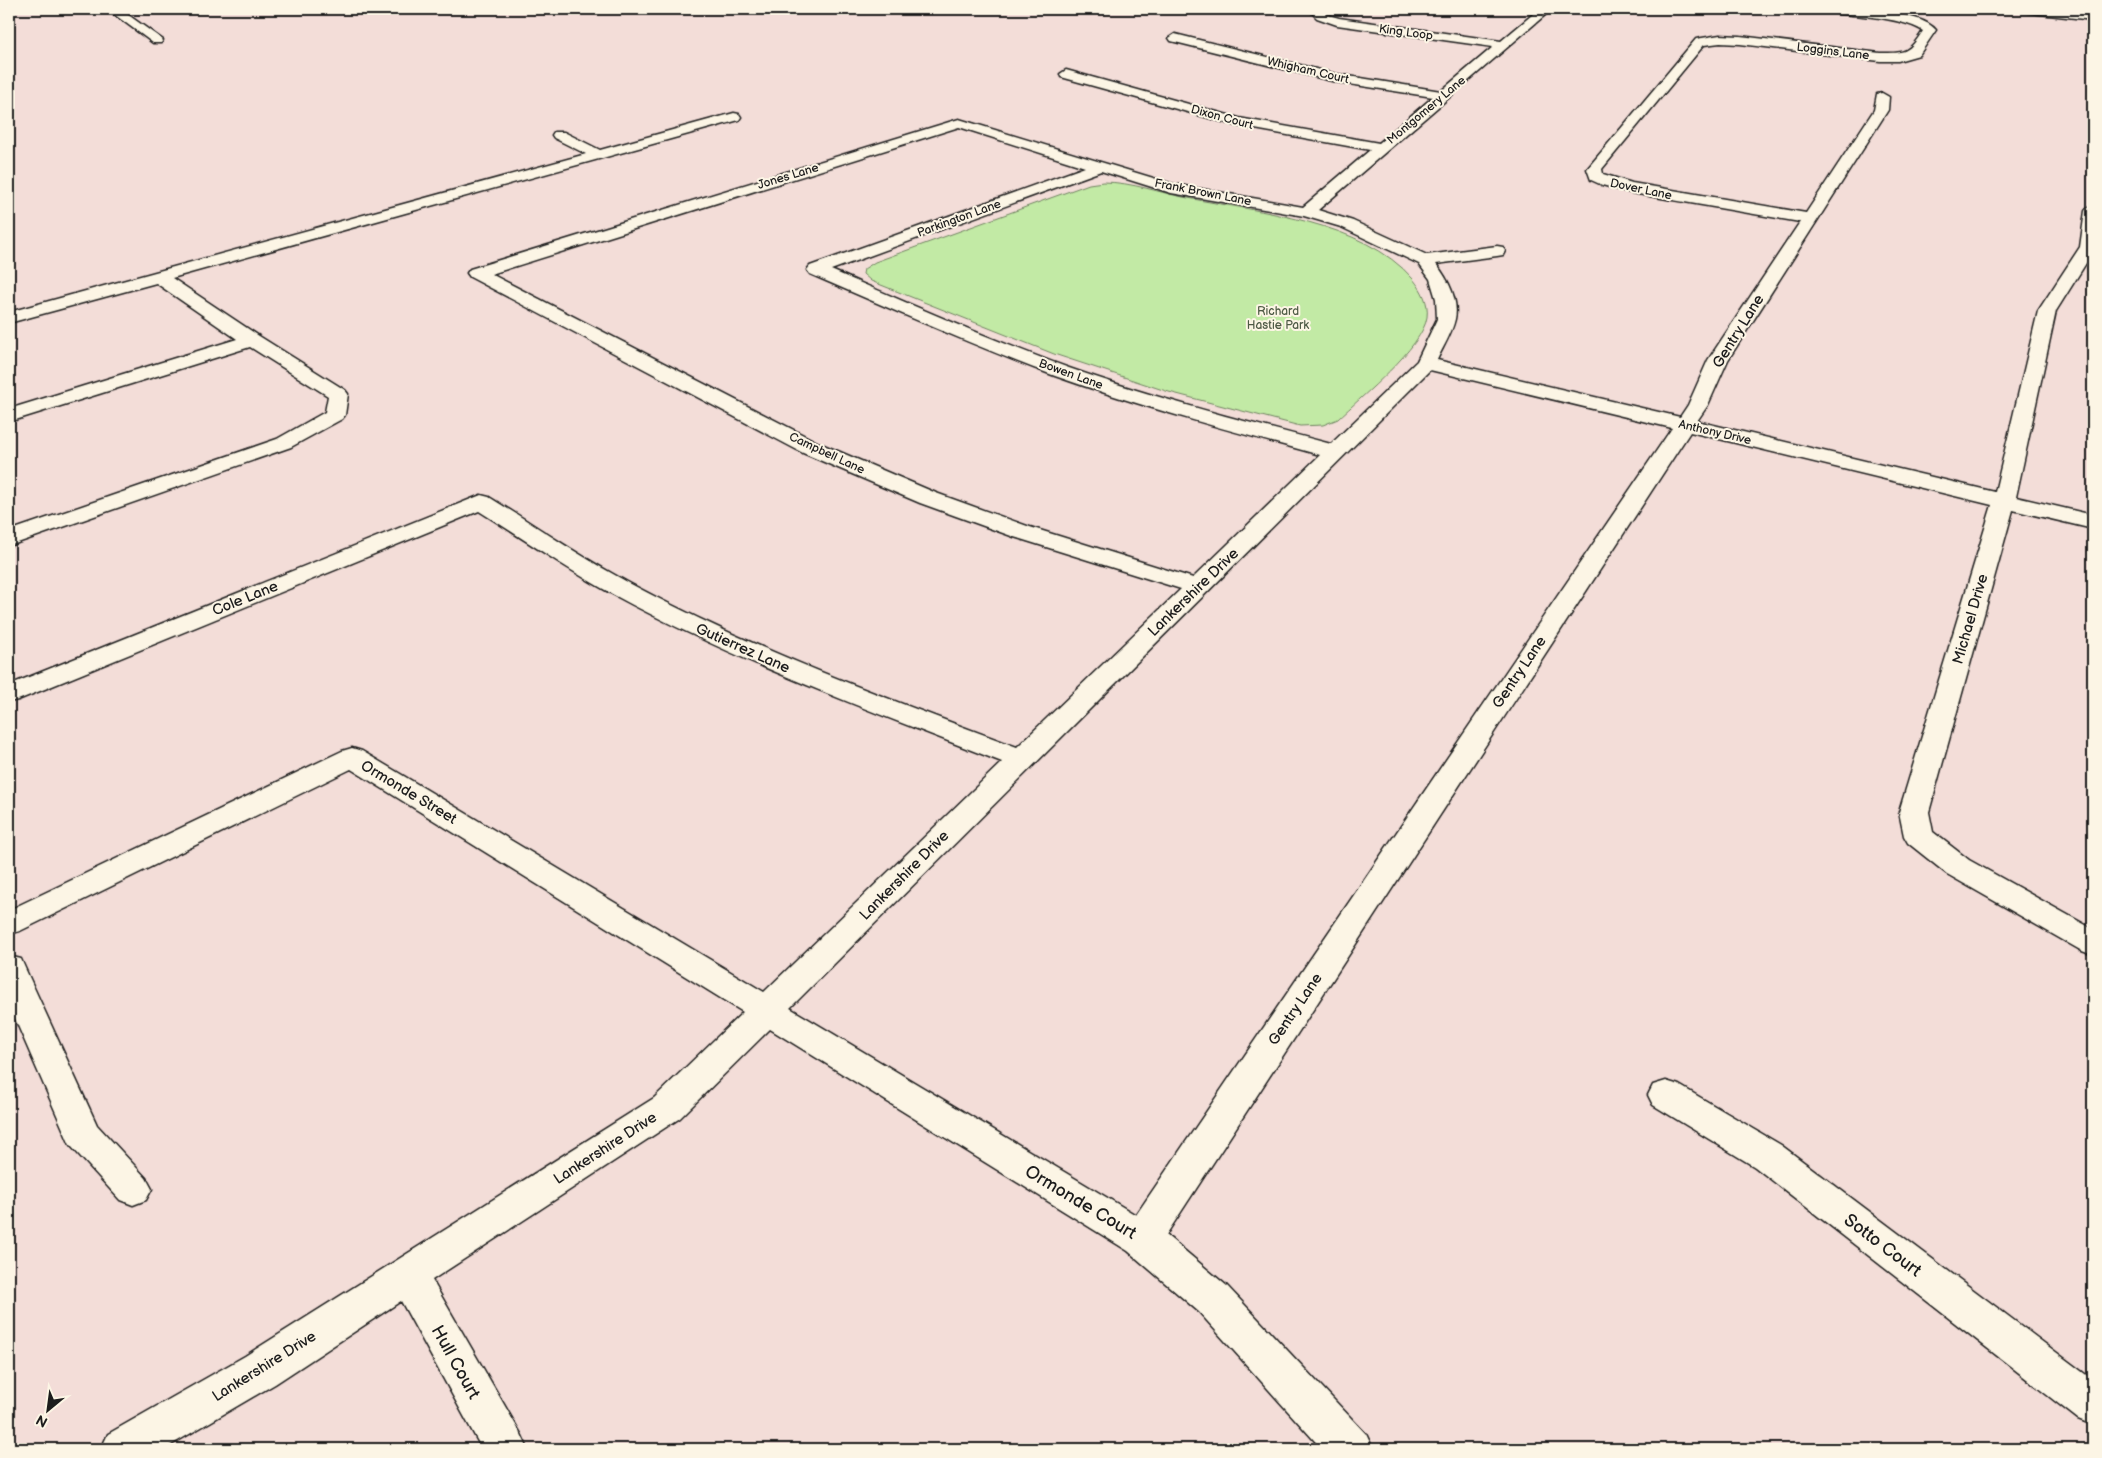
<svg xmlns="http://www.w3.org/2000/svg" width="2102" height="1458" font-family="'Balsamiq Sans',sans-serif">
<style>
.green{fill:#c2eaa5;stroke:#6f8360}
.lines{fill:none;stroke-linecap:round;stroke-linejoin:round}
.street-casing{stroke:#1c1c1c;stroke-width:3}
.street{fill:#fcf5e5;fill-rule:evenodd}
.labels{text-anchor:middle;stroke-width:4;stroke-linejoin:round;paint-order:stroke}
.far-street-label{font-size:12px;fill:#1c1c1c;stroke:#fcf5e5}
.far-park-label{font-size:12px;fill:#4e5a45;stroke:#fcf5e5}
.street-label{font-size:15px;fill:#1c1c1c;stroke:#fcf5e5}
.near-street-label{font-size:18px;fill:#1c1c1c;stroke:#fcf5e5}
</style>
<rect width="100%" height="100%" fill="#f3ddd8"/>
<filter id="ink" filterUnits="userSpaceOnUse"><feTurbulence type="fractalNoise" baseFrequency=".02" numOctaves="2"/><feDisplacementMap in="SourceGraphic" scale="10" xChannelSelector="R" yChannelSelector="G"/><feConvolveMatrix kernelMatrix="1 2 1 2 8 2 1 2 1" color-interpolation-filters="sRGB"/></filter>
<g filter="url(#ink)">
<path class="green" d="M1103,182C1132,182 1160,193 1188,198C1259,212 1363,221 1413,279C1422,290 1429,303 1427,317C1423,347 1361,397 1338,419L1323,425L1300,426L1169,392L1054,354L871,281L863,274L864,269L875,262L1089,184Z"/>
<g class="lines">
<defs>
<g id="street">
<path d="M107,9H120L163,40L161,43H153Z"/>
<path d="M348,9H362L363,10L357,13Z"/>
<path d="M1316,9H1329L1325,14L1339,18L1501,41L1539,9H1552L1318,210L1353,221L1427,255L1497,246L1503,247L1505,251L1503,255L1497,256L1436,264C1448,279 1459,300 1455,319C1452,333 1443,347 1437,360L1680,417L1688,405L1708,360L1800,222L1632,193L1602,185L1591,180L1587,169L1696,39L1720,35L1740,36L1880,53C1907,53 1908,53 1923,31C1901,16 1845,15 1818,12L1812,9C1840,9 1918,8 1936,30L1919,55L1898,61H1880L1740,44L1720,43L1704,45L1602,169L1603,174L1632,183L1806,213L1874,110L1877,94L1882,93L1889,97L1888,110L1728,360L1708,405L1697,421L1995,492L2038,311L2080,247L2085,211L2087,208L2093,206V252L2056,311L2016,497L2093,515V529L2013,510L1929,812L1933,832L1969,860L2093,929V955L2082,951L1947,874L1908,843L1904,836L1899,812L1992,505L1690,432L1166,1235L1227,1286L1366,1434L1373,1449H1322L1199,1312L1128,1251L770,1029L680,1118L432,1280L521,1434L528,1449H482L401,1301L275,1384L164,1449H101L108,1434L245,1356L654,1098L743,1012L351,769L20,931L9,934V910L342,751L352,748L362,751L764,992L1002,762C871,711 738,662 614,595C568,570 524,539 479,511L18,700L9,702V685L481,495L489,497C536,526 582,558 631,584C754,650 886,698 1017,747L1181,589L1014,537L920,503L803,453L470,277L467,273L470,269L959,119L1173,184L1303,207L1370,150L1238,126L1061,77L1060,74L1066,70L1239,118L1379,143L1433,97L1336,82L1171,41L1169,38L1175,34L1336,74L1441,91L1493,47L1337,25L1317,18L1312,13ZM959,127L1085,167L810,266L807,270L810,274C891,309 972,345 1055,376C1142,407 1231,431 1320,455L1193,578L1030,527L936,493L819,443L491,274ZM1101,171L1171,193L1304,216L1341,227L1419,264L1430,279L1436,299L1437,319L1417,361L1331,444C1243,421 1155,398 1069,368C989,339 910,304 831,270ZM1430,370L1672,428L1136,1215L790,1008Z"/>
<path d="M2016,9H2050L2093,14V20L2022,12Z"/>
<path d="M734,113L739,114L741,117L739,120L172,278L259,336L345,390L348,394L345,415L342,419L291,447L9,546V531L277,439L325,412L328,396L250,347L9,422V409L237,339L156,283L9,323V312L586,154L554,138L552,135L554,132H564L600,150Z"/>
<path d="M9,956L21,959L25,968L97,1125L146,1178L152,1189L146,1200L133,1205L120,1200L70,1145L9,1005Z"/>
<path d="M1666,1081L1679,1085L1781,1145L2093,1380V1425L2078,1419L1755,1167L1653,1105L1648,1095L1653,1085Z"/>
</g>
</defs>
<use href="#street" class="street-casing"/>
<use href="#street" class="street"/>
</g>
</g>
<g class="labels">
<g class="far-street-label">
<text transform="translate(1406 32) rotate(8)" y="4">King Loop</text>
<text transform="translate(1833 51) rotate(7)" y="4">Loggins Lane</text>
<text transform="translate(1308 70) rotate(13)" y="4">Whigham Court</text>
<text transform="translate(1426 110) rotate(-40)" y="4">Montgomery Lane</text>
<text transform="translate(1222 117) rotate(15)" y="4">Dixon Court</text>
<text transform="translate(788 176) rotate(-17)" y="4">Jones Lane</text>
<text transform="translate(1641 189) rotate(12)" y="4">Dover Lane</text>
<text transform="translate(1203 192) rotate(11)" y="4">Frank Brown Lane</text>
<text transform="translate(959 218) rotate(-20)" y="4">Parkington Lane</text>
<text transform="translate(1071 374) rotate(20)" y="4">Bowen Lane</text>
<text transform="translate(1715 432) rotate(13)" y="4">Anthony Drive</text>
<text transform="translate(827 453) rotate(25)" y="4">Campbell Lane</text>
</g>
<g class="far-park-label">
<text x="1278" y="315">Richard<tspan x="1278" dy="14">Hastie Park</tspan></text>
</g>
<g class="street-label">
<text transform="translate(1738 331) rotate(-58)" y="5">Gentry Lane</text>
<text transform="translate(1193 592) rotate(-44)" y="5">Lankershire Drive</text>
<text transform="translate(245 598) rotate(-22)" y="5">Cole Lane</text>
<text transform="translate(1970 619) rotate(-74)" y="5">Michael Drive</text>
<text transform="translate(743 648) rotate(24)" y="5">Gutierrez Lane</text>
<text transform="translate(1519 672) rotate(-56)" y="5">Gentry Lane</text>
<text transform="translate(409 792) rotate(31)" y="5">Ormonde Street</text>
<text transform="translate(904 875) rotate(-45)" y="5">Lankershire Drive</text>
<text transform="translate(1295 1009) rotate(-56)" y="5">Gentry Lane</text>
<text transform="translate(605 1148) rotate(-33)" y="5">Lankershire Drive</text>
<text transform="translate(264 1366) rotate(-32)" y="5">Lankershire Drive</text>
</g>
<g class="near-street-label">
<text transform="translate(1081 1202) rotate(31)" y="6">Ormonde Court</text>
<text transform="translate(1883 1245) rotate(37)" y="6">Sotto Court</text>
<text transform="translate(456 1362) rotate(61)" y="6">Hull Court</text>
</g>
</g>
<rect width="2102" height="1458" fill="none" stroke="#fcf5e5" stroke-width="30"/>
<rect x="15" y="15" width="2072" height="1428" fill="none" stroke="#1c1c1c" stroke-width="2" filter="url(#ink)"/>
<g transform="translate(48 1410) rotate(209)" stroke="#fcf5e5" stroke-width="4" paint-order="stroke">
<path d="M0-4L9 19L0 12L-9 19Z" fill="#1c1c1c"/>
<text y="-8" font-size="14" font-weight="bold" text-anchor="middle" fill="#1c1c1c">N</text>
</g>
</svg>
